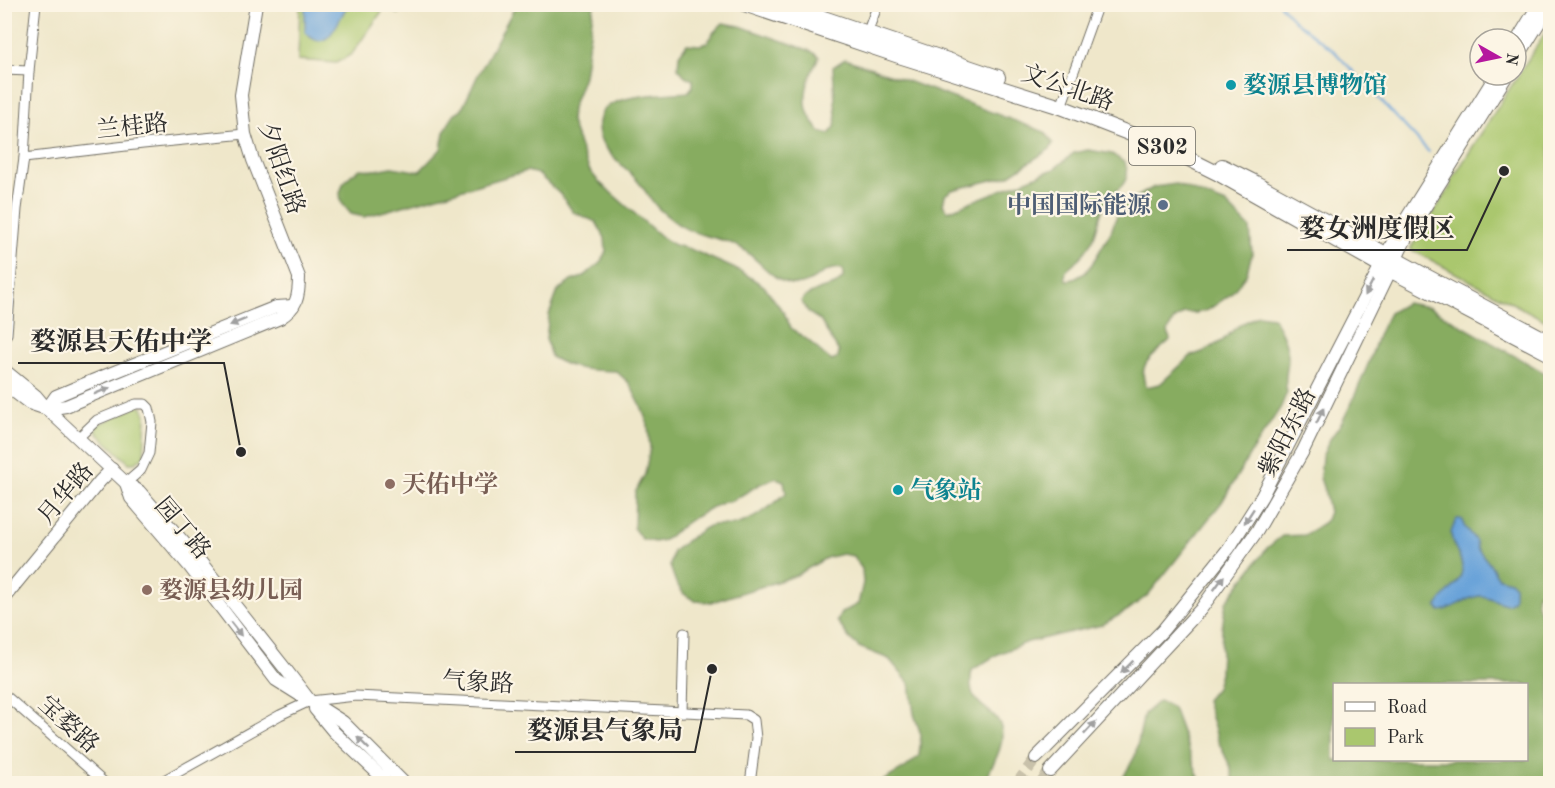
<svg xmlns="http://www.w3.org/2000/svg" width="1555" height="788" font-family="'Old Standard TT','Noto Serif SC',serif">
<style>
.green{fill:#aac76e;stroke:#6a794c;stroke-width:1.5}
.forest{fill:#87ac61;stroke:#596c46;stroke-width:1.5;fill-rule:evenodd}
.water{fill:#69a3d9;stroke:#4a6782;stroke-width:1.5}
.lines{fill:none;stroke-linecap:round;stroke-linejoin:round}
.stream{stroke:#69a3d9;stroke-width:2}
.secondary-tunnel{stroke:#c8c1aa;stroke-width:12;stroke-dasharray:12 6;stroke-linecap:butt}
.street-casing{stroke:#706d63;stroke-width:11}
.secondary-casing{stroke:#706d63;stroke-width:14}
.primary-casing{stroke:#706d63;stroke-width:16}
.street{stroke:#fff;stroke-width:9}
.secondary{stroke:#fff;stroke-width:12}
.primary{stroke:#fff;stroke-width:14}
.oneway{fill:#a0a0a0}
.culture-dot{fill:#0f9aa8;stroke:#fcf5e5;stroke-width:2}
.service-dot{fill:#5c6f8a;stroke:#fcf5e5;stroke-width:2}
.education-dot{fill:#8d6e63;stroke:#fcf5e5;stroke-width:2}
.labels{text-anchor:middle;stroke-width:4.5;stroke-linejoin:round;paint-order:stroke}
.shield{fill:#fcf5e5;stroke:#6a6863;stroke-width:1.5}
.shield-label{font-size:22px;font-weight:bold;fill:#2b2b2b}
.culture-label{font-size:24px;font-weight:bold;fill:#0d838f;stroke:#fcf5e5;text-anchor:start}
.street-label{font-size:24px;fill:#2b2b2b;stroke:#fcf5e5}
.service-label{font-size:24px;font-weight:bold;fill:#4e5e75;stroke:#fcf5e5;text-anchor:end}
.education-label{font-size:24px;font-weight:bold;fill:#785e54;stroke:#fcf5e5;text-anchor:start}
.leader{fill:none;stroke:#2b2b2b;stroke-width:2}
.callout-dot{fill:#2b2b2b;stroke:#fcf5e5;stroke-width:2}
.callout-label{font-size:26px;text-anchor:middle;font-weight:bold;fill:#2b2b2b;stroke:#fcf5e5;stroke-width:4.5;stroke-linejoin:round;paint-order:stroke}
</style>
<rect width="100%" height="100%" fill="#fcf5e5"/>
<filter id="ink" filterUnits="userSpaceOnUse"><feTurbulence type="fractalNoise" baseFrequency=".0167" numOctaves="2"/><feDisplacementMap in="SourceGraphic" scale="12" xChannelSelector="R" yChannelSelector="G"/><feConvolveMatrix kernelMatrix="1 2 1 2 8 2 1 2 1" color-interpolation-filters="sRGB"/></filter>
<filter id="wash" filterUnits="userSpaceOnUse"><feTurbulence type="fractalNoise" baseFrequency=".008" numOctaves="4" result="noise"/><feDisplacementMap in="SourceGraphic" scale="24" xChannelSelector="R" yChannelSelector="G"/><feGaussianBlur stdDeviation="1.35" result="paint"/><feColorMatrix in="noise" values="0 0 0 0 0 0 0 0 0 0 0 0 0 0 0 0 0 1.4 0 .05"/><feComposite in="paint" operator="in"/></filter>
<g filter="url(#wash)">
<rect width="100%" height="100%" fill="#efe7ca"/>
<g class="green">
<path d="M300,5H403L398,14L385,7L352,54L345,58L336,63L298,60Z"/>
<path d="M1550,25V323L1410,249L1451,186V181Z"/>
<path d="M138,406L143,407L146,415L144,456L135,463H129L97,433L96,429L97,425Z"/>
</g>
<g class="forest">
<path d="M516,5H594L584,76L572,108L571,122L582,153L590,171L599,182L659,235L674,245L690,249L742,272L764,286L784,313L791,328L809,341L823,354L832,361L838,358L839,352L820,320L809,313L801,301L806,296L821,289L835,285L843,278V269C819,264 813,293 784,282C770,277 755,256 741,248C722,236 699,238 681,226C674,222 666,215 659,209C650,200 644,187 634,177C624,166 611,157 603,144C599,138 597,128 599,122C600,118 601,112 604,109C620,94 667,94 688,92L693,86V80L685,76L678,68L679,55L687,44L700,45L708,42L713,33L723,23L740,26L811,51L819,57C811,72 801,95 808,112C810,119 816,126 820,132L829,134L835,127L836,117L833,67L845,59L872,68L1045,132L1053,143L1050,149L1008,176L952,190L945,195L943,205L948,211L1054,169L1074,153L1088,150L1112,154L1125,163C1127,169 1129,175 1125,181C1121,189 1111,194 1106,202C1100,212 1099,223 1095,234C1090,249 1078,260 1066,270L1065,278L1068,281L1076,278L1085,273L1092,264L1111,232L1118,212L1124,204L1154,187L1176,184L1226,204L1250,228L1252,254L1246,275L1231,294L1208,310L1196,313H1184L1173,321L1168,331L1170,340C1154,356 1136,362 1146,387L1160,384L1191,356L1205,351L1222,341L1238,326L1258,315L1273,317C1280,329 1288,343 1288,358C1288,370 1283,380 1287,392L1281,407L1250,454L1222,502L1148,595L1128,610L1102,625L1028,642L998,654L972,670C963,713 1002,704 1002,735C1002,751 992,766 985,779V783H879L905,768L919,756L921,735L914,714L910,684L889,659L859,647L849,638L837,621L841,613L858,604L863,583L862,569L853,556L842,554L826,558L795,576L712,602L695,601L684,594L676,583L670,566L673,551C683,544 698,531 709,526C717,523 724,526 733,525C752,522 772,506 786,493L784,481L776,478L760,484L732,501L724,502L710,508L687,522L664,540L655,542L642,539L634,529L635,493L645,474L650,448L648,426L642,408L629,383L616,371C588,370 576,371 551,357L546,339L549,315L558,291L571,281L583,277L600,263L606,251L605,238L596,222L573,212L562,196L538,174L527,171L513,175L364,217L351,214L341,202L340,193L343,184L351,175L360,169L376,170L392,167L416,171H420L441,149L444,132L454,114L462,109L477,77Z"/>
<path d="M1406,303L1429,307L1550,376V595L1537,593C1534,607 1544,620 1550,631V777L1543,784L1234,783L1230,766L1218,741L1206,700L1216,688L1220,673L1222,628L1226,602L1267,548L1282,536L1305,535L1325,522L1329,512L1325,493L1320,478L1322,457L1330,439L1342,422L1352,402L1369,362L1379,333L1389,313ZM1334,684H1526V760H1334Z"/>
<path d="M1159,701L1173,708L1201,783H1120L1135,756L1144,714Z"/>
</g>
<g class="water">
<path d="M305,5V4L348,5C338,19 328,58 305,32Z"/>
<path d="M1456,519H1460L1463,520L1464,526L1476,541L1477,548L1492,567L1495,573L1499,578L1510,581L1514,585V596L1513,601L1507,604C1498,603 1489,596 1480,596C1464,597 1454,610 1440,611L1437,607C1443,594 1460,586 1462,571C1464,558 1451,546 1451,533C1452,529 1455,523 1456,519Z"/>
</g>
<g class="lines">
<path class="stream" d="M1279,4L1295,21L1334,51L1429,152"/>
</g>
</g>
<g filter="url(#ink)">
<g class="lines">
<g class="secondary-tunnel">
<path d="M1017,784L1036,758"/>
<path d="M1041,784L1050,771"/>
</g>
<defs>
<g id="street">
<path d="M866,36L878,4"/>
<path d="M4,70L29,71"/>
<path d="M1061,107L1098,4"/>
<path d="M24,158L143,144L245,134"/>
<path d="M4,338L7,334L17,209L24,158L29,71L36,4"/>
<path d="M78,438L97,420L136,404H145L149,408L152,422L149,453L141,470L126,483"/>
<path d="M4,694L106,784"/>
<path d="M682,712L684,633"/>
<path d="M157,784L280,715L310,701L356,696L746,715L754,720L756,738L750,784"/>
<path d="M375,784L386,773"/>
</g>
<g id="secondary">
<path d="M1516,42L1539,4"/>
<path d="M1516,60L1550,5"/>
<path d="M4,370L36,396L47,409L126,483L139,491L199,560L287,671L310,701L343,722L405,784"/>
<path d="M4,384L29,403L47,409L66,406L280,318C297,307 299,297 299,277L253,160L245,134L241,95L256,4"/>
<path d="M47,409L56,396L92,381L276,307L293,306"/>
<path d="M126,483L131,498L190,567L276,680L303,697"/>
<path d="M4,598L100,481L112,469"/>
<path d="M315,709L334,732L389,784"/>
<path d="M1036,758L1163,630L1229,548L1262,496L1398,232L1496,75"/>
<path d="M1050,771L1201,609L1257,531L1303,451L1407,236L1507,75"/>
</g>
<g id="primary">
<path d="M744,4L899,56L1061,107L1167,148L1217,173L1380,265L1550,354"/>
<path d="M782,4L998,77"/>
<path d="M1222,166L1252,181L1426,276L1550,342"/>
</g>
</defs>
<use href="#street" class="street-casing"/>
<use href="#secondary" class="secondary-casing"/>
<use href="#primary" class="primary-casing"/>
<use href="#street" class="street"/>
<use href="#secondary" class="secondary"/>
<use href="#primary" class="primary"/>
</g>
<defs><path id="oneway-solid" d="M-6-.8H1V-3.2L6.5 0L1 3.2V.8H-6Z" transform="scale(1.5)"/></defs>
<g class="oneway">
<use href="#oneway-solid" transform="translate(1369 288) rotate(117)"/>
<use href="#oneway-solid" transform="translate(238 322) rotate(158)"/>
<use href="#oneway-solid" transform="translate(102 391) rotate(-22)"/>
<use href="#oneway-solid" transform="translate(1320 416) rotate(-64)"/>
<use href="#oneway-solid" transform="translate(1249 516) rotate(123)"/>
<use href="#oneway-solid" transform="translate(1219 583) rotate(-54)"/>
<use href="#oneway-solid" transform="translate(236 629) rotate(52)"/>
<use href="#oneway-solid" transform="translate(1127 667) rotate(135)"/>
<use href="#oneway-solid" transform="translate(1090 728) rotate(-47)"/>
<use href="#oneway-solid" transform="translate(363 743) rotate(-135)"/>
</g>
</g>
<g class="culture-dot">
<circle cx="1231" cy="85" r="6"/>
<circle cx="898" cy="490" r="6"/>
</g>
<circle class="service-dot" cx="1163" cy="205" r="6"/>
<g class="education-dot">
<circle cx="390" cy="484" r="6"/>
<circle cx="147" cy="590" r="6"/>
</g>
<g class="labels">
<rect class="shield" x="1129" y="127" width="66" height="38" rx="4.5"/>
<g class="shield-label">
<text x="1162" y="154">S302</text>
</g>
<g class="culture-label">
<text x="1243" y="93">婺源县博物馆</text>
<text x="910" y="498">气象站</text>
</g>
<g class="street-label">
<text transform="translate(1068 87) rotate(19)" y="8">文公北路</text>
<text transform="translate(132 126) rotate(-6)" y="8">兰桂路</text>
<text transform="translate(282 168) rotate(71)" y="8">夕阳红路</text>
<text transform="translate(1287 432) rotate(-63)" y="8">紫阳东路</text>
<text transform="translate(65 493) rotate(-50)" y="8">月华路</text>
<text transform="translate(183 528) rotate(50)" y="8">园丁路</text>
<text transform="translate(478 682) rotate(3)" y="8">气象路</text>
<text transform="translate(69 724) rotate(42)" y="8">宝婺路</text>
</g>
<g class="service-label">
<text x="1151" y="213">中国国际能源</text>
</g>
<g class="education-label">
<text x="402" y="492">天佑中学</text>
<text x="159" y="598">婺源县幼儿园</text>
</g>
</g>
<path class="leader" d="M1504 171L1467 250H1287M241 452L224 363H18M712 669L695 752H515"/>
<g class="callout-dot">
<circle cx="1504" cy="171" r="6"/>
<circle cx="241" cy="452" r="6"/>
<circle cx="712" cy="669" r="6"/>
</g>
<g class="callout-label">
<text x="1377" y="237">婺女洲度假区</text>
<text x="121" y="350">婺源县天佑中学</text>
<text x="605" y="739">婺源县气象局</text>
</g>
<rect width="1555" height="788" fill="none" stroke="#fcf5e5" stroke-width="24"/>
<rect x="1333" y="683" width="195" height="78" fill="#fcf5e5" stroke="#a8a49b" stroke-width="1.5"/>
<rect x="1345" y="702" width="30" height="9" fill="#ffffff" stroke="#a8a49b" stroke-width="1.5"/>
<text x="1387" y="713" font-size="18" fill="#2b2b2b">Road</text>
<rect x="1345" y="728" width="30" height="18" fill="#aac76e" stroke="#a8a49b" stroke-width="1.5"/>
<text x="1387" y="743" font-size="18" fill="#2b2b2b">Park</text>
<g transform="translate(1498 57) rotate(99)"><circle r="28" fill="#fcf5e5" stroke="#a8a49b" stroke-width="1.5"/>
<path d="M0-4.5L10 22L0 15L-10 22Z" fill="#b5179e"/>
<text y="-9" font-size="16" font-weight="bold" text-anchor="middle" fill="#2b2b2b">N</text>
</g>
</svg>
